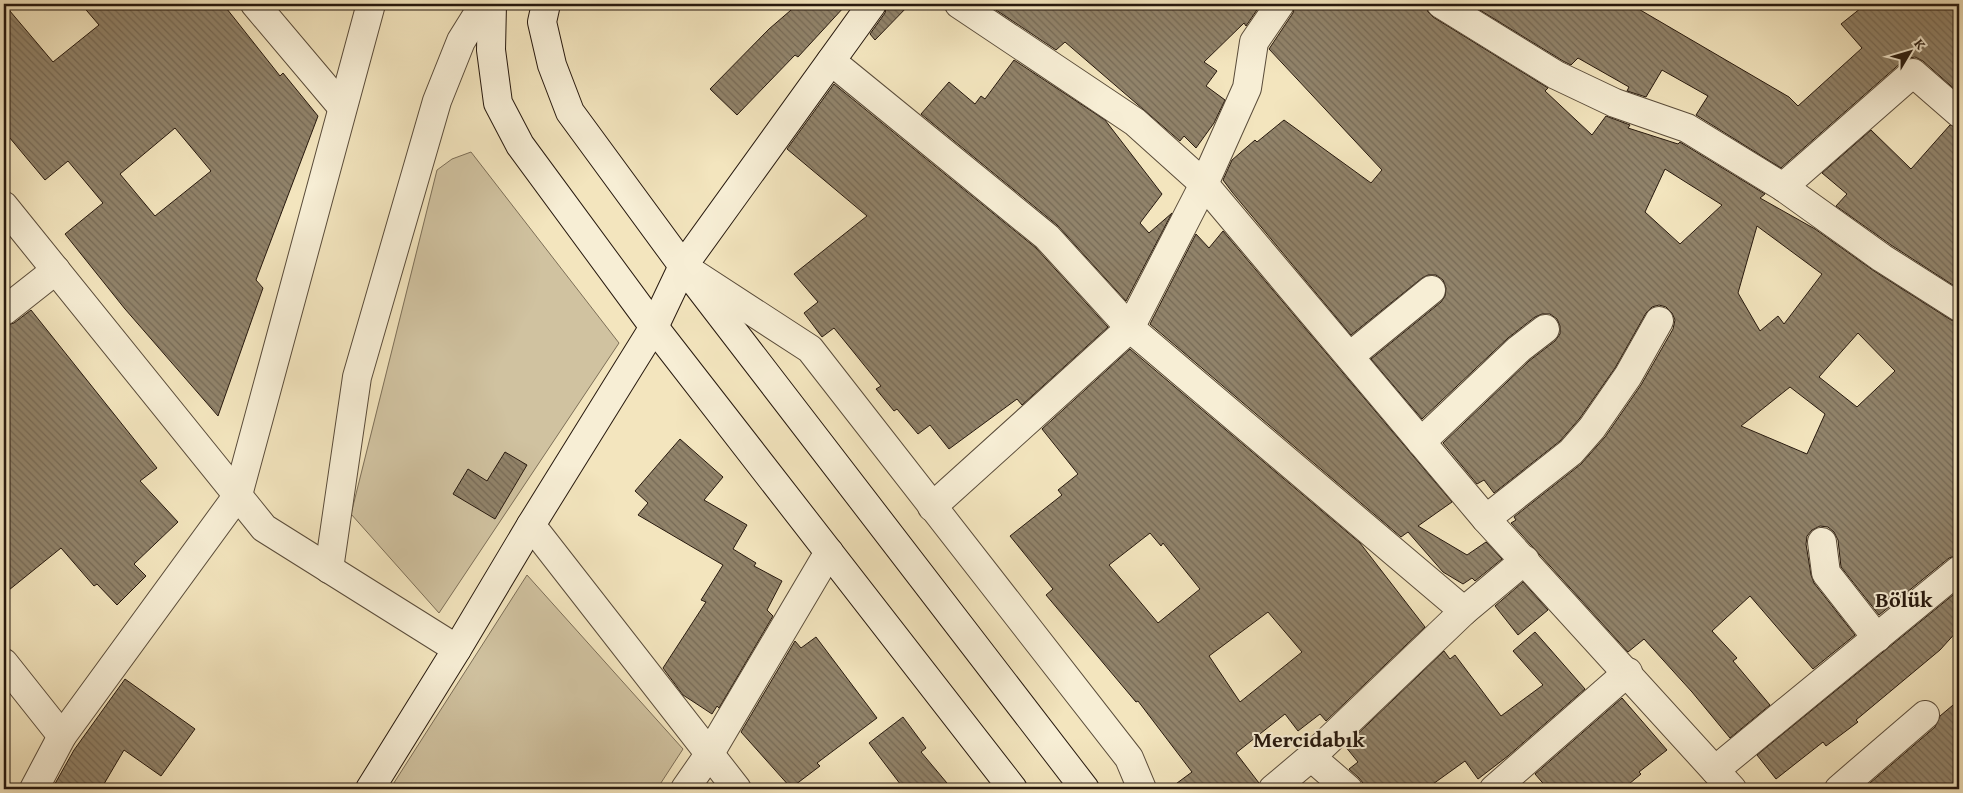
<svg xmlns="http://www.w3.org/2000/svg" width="1963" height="793" font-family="'Gentium Book Plus',serif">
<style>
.park{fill:#d0c2a0;stroke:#7c6e57}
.building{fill:url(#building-back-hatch);stroke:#27190e;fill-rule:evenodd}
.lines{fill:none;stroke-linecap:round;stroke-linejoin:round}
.street-casing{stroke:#5a4c3a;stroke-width:30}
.secondary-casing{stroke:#27190e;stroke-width:30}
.street{stroke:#f7eed5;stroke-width:28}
.secondary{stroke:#f7eed5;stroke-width:28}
.labels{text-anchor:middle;stroke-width:4;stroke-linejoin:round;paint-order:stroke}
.district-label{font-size:22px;font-weight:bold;fill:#27190e;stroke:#f7eed5}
</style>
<defs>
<pattern id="building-back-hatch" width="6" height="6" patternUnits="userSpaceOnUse" patternTransform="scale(1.25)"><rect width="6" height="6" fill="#91836a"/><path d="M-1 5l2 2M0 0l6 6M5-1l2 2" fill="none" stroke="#766a56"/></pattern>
</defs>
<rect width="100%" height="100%" fill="#f3e5be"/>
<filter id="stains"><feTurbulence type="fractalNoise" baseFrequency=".004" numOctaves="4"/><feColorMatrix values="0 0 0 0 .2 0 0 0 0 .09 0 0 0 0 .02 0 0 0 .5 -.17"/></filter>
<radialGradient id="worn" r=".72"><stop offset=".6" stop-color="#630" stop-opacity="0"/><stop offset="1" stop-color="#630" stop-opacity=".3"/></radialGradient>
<g class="park">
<path d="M471,152L619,343L439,613L351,514L437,170L452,159Z"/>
<path d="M527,575L683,749L657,789H390Z"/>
</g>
<g class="building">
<path d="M4,4L53,62L99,25L81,4H223L280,76L283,73L318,116L256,280L263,288L218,416L125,309L65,234L103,203L68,161L45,180L4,131ZM175,128L211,171L155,216L120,174Z"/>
<path d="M798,4H853L849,10L845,6L798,57L795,55L737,115L710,89L769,29Z"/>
<path d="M887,4H910L875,40L870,34L885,13Z"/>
<path d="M987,4H1261L1246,26L1244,23L1204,62L1217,71L1206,86L1225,100L1214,123L1196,148L1184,136L1180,141L1065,42L1056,50Z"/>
<path d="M1295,4H1425L1428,12L1433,17L1548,88L1545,91L1592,135L1606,116L1630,125L1628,128L1678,144L1680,142L1765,194L1760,198L1815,229L1874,271L1951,320L1959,322V555L1949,558L1879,615L1841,567L1838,540L1834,532L1828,527L1820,526L1812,530L1807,536L1806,544L1811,575L1814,583L1855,635L1813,669L1750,596L1712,631L1737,658L1733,661L1770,705L1730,738L1692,692L1644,639L1628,652L1511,523L1516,520L1514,517L1581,464L1605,437L1641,385L1673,329L1675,320L1672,313L1666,307L1659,305L1652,307L1646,313L1615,368L1580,418L1560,441L1494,493L1484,480L1477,484L1443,443L1529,361L1555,341L1560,334V326L1557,319L1550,314H1542L1535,317L1508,338L1422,419L1371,359L1441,302L1445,296L1446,288L1443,280L1436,275H1428L1422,278L1351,335L1232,192L1223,180L1232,160L1255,140L1257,142L1284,120L1371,183L1382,170L1269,49L1293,13ZM1665,169L1722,205L1680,244L1645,212ZM1757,226L1822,274L1784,324L1778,316L1760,331L1738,293ZM1858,333L1895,371L1857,407L1819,377ZM1790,387L1825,414L1807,454L1741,426Z"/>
<path d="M1470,4H1630L1789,97L1798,106L1862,48L1841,24L1866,4H1959V93L1923,61L1915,57L1909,58L1903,61L1781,168L1696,115L1708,96L1662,70L1646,97L1627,91L1629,87L1578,58L1571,65L1563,61Z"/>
<path d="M1014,60L1105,120L1162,194L1140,223L1149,233L1172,213L1126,301L1057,225L921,114L949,82L975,104L981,96L985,99Z"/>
<path d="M834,84L1036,248L1108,327L1022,405L1017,399L949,449L930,425L918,434L897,409L894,411L876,389L881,386L834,328L822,337L804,313L818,302L794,274L867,216L787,149Z"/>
<path d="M1950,125L1959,128V289L1891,245L1836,206L1847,194L1822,173L1871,130L1911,169Z"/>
<path d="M1223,231L1452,502L1418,526L1467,555L1486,542L1502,559L1475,581L1472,578L1463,584L1443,572L1408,532L1401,537L1150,324L1196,234L1209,248Z"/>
<path d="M31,310L157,468L140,481L178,522L134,564L146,576L117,605L97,584L94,586L61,548L4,594V326L14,323Z"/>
<path d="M1130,349L1360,543L1425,627L1326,721L1320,714L1298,731L1285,714L1236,753L1259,783L1258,789H1169L1192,772L1138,701L1136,702L1046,595L1053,589L1010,536L1062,495L1058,490L1078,474L1042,429ZM1150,533L1161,546L1163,543L1200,589L1158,623L1109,565ZM1268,612L1302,652L1240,702L1209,656Z"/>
<path d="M680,439L723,477L704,500L747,525L733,549L756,563L754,566L782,581L767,610L773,616L719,708L717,706L712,714L683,695L663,668L706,602L701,600L723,565L638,515L648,503L635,491Z"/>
<path d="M505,452L527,465L495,519L453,494L468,469L487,481Z"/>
<path d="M1523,582L1548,610L1518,635L1495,606Z"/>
<path d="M1959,590V629L1940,650L1856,720L1858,722L1826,746L1823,742L1776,779L1757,755Z"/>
<path d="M1535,632L1585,689L1508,756L1478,779L1465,761L1426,789H1363V783L1359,778L1349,769L1358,762L1345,746L1444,651L1450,659L1455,655L1501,716L1543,685L1513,651Z"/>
<path d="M816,637L877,718L817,763L820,766L791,788L741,732L795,641L801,648Z"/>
<path d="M125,679L195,729L161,776L124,750L101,789H52L74,750Z"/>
<path d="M1622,698L1667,750L1639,772L1641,774L1623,789H1548L1535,774Z"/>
<path d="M1959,700V789H1863L1935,727L1940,716Z"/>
<path d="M903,717L926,748L921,752L952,789H904L869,743Z"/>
</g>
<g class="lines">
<defs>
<g id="street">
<path d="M255,4L342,107"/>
<path d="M959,4L1135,122L1204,184L1486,519L1732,789"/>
<path d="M1441,4L1556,75L1615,103L1687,128L1783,187L1882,258L1959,307"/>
<path d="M831,61L1047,237L1130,328L1464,611"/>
<path d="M1783,187L1913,73L1959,113"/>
<path d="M4,206L264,528L457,649"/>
<path d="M687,269L810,349L1129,758L1142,789"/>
<path d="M4,311L56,270"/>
<path d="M1350,356L1431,290"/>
<path d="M1421,442L1519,349L1545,329"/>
<path d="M932,507L1130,328L1204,184L1247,88L1254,42L1280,4"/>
<path d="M1486,519L1571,452L1592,428L1628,376L1659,321"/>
<path d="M531,525L737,789"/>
<path d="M1822,542L1826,573L1877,638"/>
<path d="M329,569L357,377L437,101L461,41L484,4"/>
<path d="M4,663L62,736"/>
<path d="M1311,757L1348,789"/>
<path d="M1715,770L1959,570"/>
<path d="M34,789L62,736L238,495L371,4"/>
<path d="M685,789L710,753L829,552"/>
<path d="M1273,789L1311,757L1464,611L1525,560"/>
<path d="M1494,789L1628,672"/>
<path d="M1839,789L1925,715"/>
</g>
<g id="secondary">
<path d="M492,4L491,50L498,103L520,145L654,327L1013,789"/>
<path d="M546,4L542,22L552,65L570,112L683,266L1085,789"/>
<path d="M370,789L457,649L531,525L654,327L683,266L872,4"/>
</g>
</defs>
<use href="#street" class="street-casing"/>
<use href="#secondary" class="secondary-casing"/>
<use href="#street" class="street"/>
<use href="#secondary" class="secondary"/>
</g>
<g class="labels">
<g class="district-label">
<text x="1904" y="607">Bölük</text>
<text x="1309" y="747">Mercidabık</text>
</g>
</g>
<rect width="1963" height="793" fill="none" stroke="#f3e5be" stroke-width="20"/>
<rect x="5" y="5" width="1953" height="783" fill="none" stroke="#27190e" stroke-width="2.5"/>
<rect x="10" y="10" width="1943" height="773" fill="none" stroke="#27190e"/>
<g transform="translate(1910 52) rotate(52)" stroke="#f7eed5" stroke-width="4" paint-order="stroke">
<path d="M0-4L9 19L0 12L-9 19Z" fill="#27190e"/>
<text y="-8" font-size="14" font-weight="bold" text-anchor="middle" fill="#27190e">K</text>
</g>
<rect width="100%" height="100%" filter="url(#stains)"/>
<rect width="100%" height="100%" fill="url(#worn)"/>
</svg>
